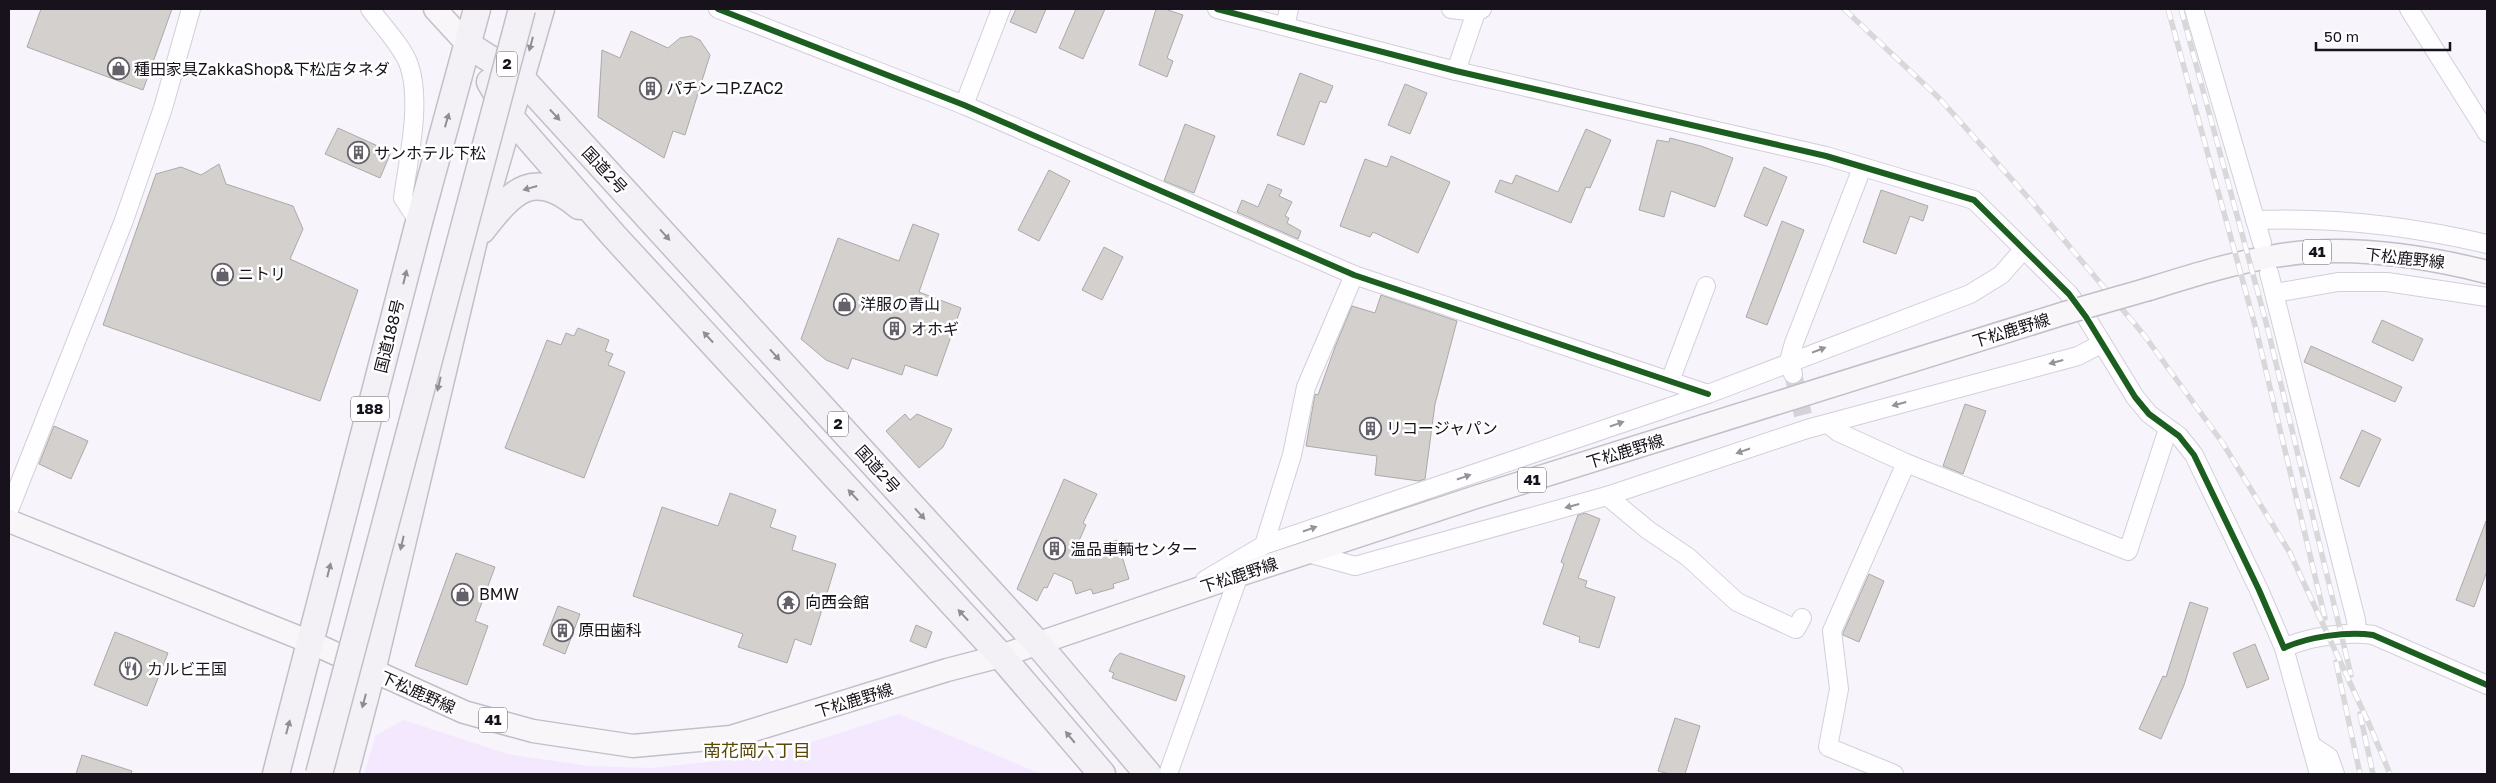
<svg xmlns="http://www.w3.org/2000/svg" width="2496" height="783" font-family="'Golos Text','Noto Sans JP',sans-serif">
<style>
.built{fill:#f3e8fd}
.building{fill:#d3d0ce;stroke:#aca9a8}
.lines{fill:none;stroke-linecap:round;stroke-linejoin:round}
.minor-tunnel{stroke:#d5d2da;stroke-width:18;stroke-dasharray:18 9;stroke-linecap:butt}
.minor-casing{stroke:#d3cfd8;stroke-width:20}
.major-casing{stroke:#c3bfc8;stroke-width:25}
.highway-casing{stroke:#c3bfc8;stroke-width:29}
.minor{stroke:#fefdff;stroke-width:18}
.major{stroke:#f8f6f9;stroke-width:22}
.highway{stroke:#f4f1f6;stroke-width:26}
.rail-casing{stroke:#d8d8da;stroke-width:5.5}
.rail{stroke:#fff;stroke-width:4;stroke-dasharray:11;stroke-linecap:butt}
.major-bridge-casing{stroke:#c3bfc8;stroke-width:25;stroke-linecap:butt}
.highway-bridge-casing{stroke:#c3bfc8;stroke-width:29;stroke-linecap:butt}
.major-bridge{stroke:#f8f6f9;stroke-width:22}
.highway-bridge{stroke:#f4f1f6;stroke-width:26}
.cycleway-casing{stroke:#fff;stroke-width:9}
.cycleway{stroke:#1b5e20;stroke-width:6}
.oneway{fill:#918d93}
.oneway2{fill:#969398}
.labels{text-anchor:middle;stroke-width:5;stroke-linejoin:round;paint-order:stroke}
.shield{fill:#fff;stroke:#5d595f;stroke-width:1}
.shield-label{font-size:15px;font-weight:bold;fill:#17121b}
.poi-label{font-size:16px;fill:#17121b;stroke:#fff;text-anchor:start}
.street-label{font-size:16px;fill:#17121b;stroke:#fff}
.neighbourhood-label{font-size:18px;fill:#594a09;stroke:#fff}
</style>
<rect width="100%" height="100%" fill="#f7f4fc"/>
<path class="built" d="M899,714L1041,774H364L376,735L404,720L507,754L589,766L652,768L771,755Z"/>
<g class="building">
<path d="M41,9H172L143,90L27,47Z"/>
<path d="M1016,9H1046L1036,33L1010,22Z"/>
<path d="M1076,9H1105L1083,59L1059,48Z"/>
<path d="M1156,9H1165L1183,15L1167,58L1173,61L1167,77L1139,65Z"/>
<path d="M631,31L668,48L680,38L691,36L700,40L710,55L685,135L673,131L664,158L598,117L602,50L620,58Z"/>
<path d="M1300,73L1333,86L1326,103L1320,101L1304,145L1277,135Z"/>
<path d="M1405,84L1427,93L1410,134L1388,125Z"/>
<path d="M1185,124L1215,136L1194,193L1164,181Z"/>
<path d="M338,128L391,152L380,178L325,154Z"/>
<path d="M1586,129L1611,140L1590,188L1586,187L1571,223L1495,192L1500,180L1512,184L1516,175L1558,192Z"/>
<path d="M1670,138L1701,146L1733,158L1715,207L1671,191L1664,217L1639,210L1657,140L1669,142Z"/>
<path d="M1391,156L1450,182L1418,253L1373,232L1370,237L1340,226L1365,159L1387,167Z"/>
<path d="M219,164L226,184L293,206L303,229L290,259L358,290L320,401L103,325L156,174L181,167L201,175Z"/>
<path d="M1764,167L1787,177L1767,226L1744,216Z"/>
<path d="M1049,170L1070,181L1039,241L1018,230Z"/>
<path d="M1268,184L1282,190L1279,196L1292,202L1285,216L1289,218L1287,223L1301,231L1298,239L1237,212L1242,200L1258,207Z"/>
<path d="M1881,190L1928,206L1923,221L1910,216L1896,254L1863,242Z"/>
<path d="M1782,221L1804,230L1767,325L1746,317Z"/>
<path d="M913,224L939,234L919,292L961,308L937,376L905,365L902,375L852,358L848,369L826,360L801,339L838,238L899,261Z"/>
<path d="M1104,247L1123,257L1102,300L1082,290Z"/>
<path d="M1381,295L1457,321L1435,404L1425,479L1419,481L1375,475L1377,456L1306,446L1315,394L1318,395L1335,347L1352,306L1375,313Z"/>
<path d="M2382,320L2423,339L2413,361L2372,342Z"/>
<path d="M578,328L609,340L605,351L613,354L608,365L625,372L584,478L505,448L547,340L561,345L566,333L574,336Z"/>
<path d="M2311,346L2402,387L2395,402L2304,362Z"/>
<path d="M1965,404L1986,411L1963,474L1943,466Z"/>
<path d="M905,414L910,420L917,414L952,429L943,447L919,468L886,431Z"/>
<path d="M54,426L88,441L71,479L39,464Z"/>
<path d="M2362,430L2381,439L2359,487L2340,478Z"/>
<path d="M1064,479L1097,494L1083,523L1086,525L1074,552L1117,540L1129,579L1113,584L1114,588L1093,594L1091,589L1076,594L1072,581L1054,573L1047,588L1044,587L1037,601L1017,589Z"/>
<path d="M730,493L776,510L770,527L796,536L792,550L836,564L811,645L795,639L787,663L738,647L743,634L633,596L662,507L718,526Z"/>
<path d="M1585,513L1600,519L1578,578L1587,581L1585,587L1615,597L1599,648L1579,642L1580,637L1543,624L1564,564L1561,562L1578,515Z"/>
<path d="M2486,521L2487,571L2474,607L2456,600Z"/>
<path d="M456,553L495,567L475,621L488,626L467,685L415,666Z"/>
<path d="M1869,574L1884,581L1859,642L1843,635V633Z"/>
<path d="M2190,602L2208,608L2184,685L2161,739L2139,729L2163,676L2166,677Z"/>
<path d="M558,606L580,614L565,654L543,645Z"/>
<path d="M916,625L932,632L926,648L910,641Z"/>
<path d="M115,632L168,653L147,706L94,685Z"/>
<path d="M2255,644L2269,679L2247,688L2233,653Z"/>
<path d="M1120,653L1185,676L1176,701L1112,678L1114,673L1109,671L1115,658Z"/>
<path d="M1675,718L1700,726L1685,774H1670L1658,771Z"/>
<path d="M82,755L132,771L131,774H76Z"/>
</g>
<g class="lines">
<path class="minor-tunnel" d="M1793,374L1803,415"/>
<defs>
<g id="minor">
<path d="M370,9C381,24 403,47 409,65C422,102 408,160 403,198L419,222"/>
<path d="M718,9L964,105L1354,275L1708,394"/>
<path d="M1217,9L1456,71L1826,156L1974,200L2069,294L2086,317L2135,397L2149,414L2179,436L2194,455L2259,590L2284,648C2307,637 2347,631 2373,635L2487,685"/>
<path d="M1451,9L1476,12L1482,9"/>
<path d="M2194,9L2262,243"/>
<path d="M2409,9L2487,133"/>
<path d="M1285,26L1289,9"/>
<path d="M1456,71L1476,12"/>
<path d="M964,105L1001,9"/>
<path d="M2255,220C2334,217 2411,226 2487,244"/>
<path d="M2269,273L2356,620L2357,632"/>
<path d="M2275,293L2338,282H2387L2487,297"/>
<path d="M1793,374L1789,361L1794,343L1862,168"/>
<path d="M1670,381L1706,286"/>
<path d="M1828,424L1838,432L1906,463L2128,551L2168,429"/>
<path d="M1607,496L1648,530L1688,557L1737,602L1796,629L1802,618"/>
<path d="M9,510L123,223L163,108L191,9"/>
<path d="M1264,545L1292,455L1306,387L1354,275"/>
<path d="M1308,553L1355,566L1607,496L1807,429L2078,356L2101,344"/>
<path d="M1205,580L1264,545L1708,394L1970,294L2001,275L2023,250"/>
<path d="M2284,648L2319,774"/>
<path d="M2311,745L2329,757L2335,774"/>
<path d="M1168,774L1239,575"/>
<path d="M1894,774L1828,747L1839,689L1832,631L1906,463"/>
</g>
<g id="major">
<path d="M435,9L468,45"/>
<path d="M2149,289C2191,276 2232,263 2275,256C2345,244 2419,255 2487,272"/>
<path d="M9,521L310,642L464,712L533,731L633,746L731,737L947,670L1001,656L1239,575L1476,497L2065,313"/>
</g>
<g id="highway">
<path d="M468,45L522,79L1037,643L1148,774"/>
<path d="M490,82L511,118L614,236L1001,656L1102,774"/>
<path d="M482,230C513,190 534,168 579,206"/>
<path d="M276,774L419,222L477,9"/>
<path d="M345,774L372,671L474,240L541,9"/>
</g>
</defs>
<use href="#minor" class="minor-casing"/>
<use href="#major" class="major-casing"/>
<use href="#highway" class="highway-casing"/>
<use href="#minor" class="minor"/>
<use href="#major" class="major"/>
<use href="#highway" class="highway"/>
<defs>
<g id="rail">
<path d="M1844,9L1939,98L2032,202L2144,335L2222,442L2290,553L2370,726L2390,774"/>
<path d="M2168,9L2256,329L2325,618"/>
<path d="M2181,9L2267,326L2351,675"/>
<path d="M2336,662L2360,774"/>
<path d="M2360,714L2373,774"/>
</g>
</defs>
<use href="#rail" class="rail-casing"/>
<use href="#rail" class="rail"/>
<defs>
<path id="major-bridge" d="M2065,313L2149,289"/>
<path id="highway-bridge" d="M319,774L522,9"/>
</defs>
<use href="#major-bridge" class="major-bridge-casing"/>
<use href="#highway-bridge" class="highway-bridge-casing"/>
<use href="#major-bridge" class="major-bridge"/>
<use href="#highway-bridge" class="highway-bridge"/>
<defs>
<g id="cycleway">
<path d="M718,9L964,105L1354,275L1708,394"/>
<path d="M1217,9L1456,71L1826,156L1974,200L2069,294L2086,317L2135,397L2149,414L2179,436L2194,455L2259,590L2284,648C2307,637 2347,631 2373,635L2487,685"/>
</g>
</defs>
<use href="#cycleway" class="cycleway-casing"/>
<use href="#cycleway" class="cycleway"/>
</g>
<defs><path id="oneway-solid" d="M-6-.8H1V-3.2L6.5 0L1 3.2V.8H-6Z" transform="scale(1.25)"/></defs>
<g class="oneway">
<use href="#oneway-solid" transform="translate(531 44) rotate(105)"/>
<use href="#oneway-solid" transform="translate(555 115) rotate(47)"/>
<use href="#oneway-solid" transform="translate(447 120) rotate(-74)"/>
<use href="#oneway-solid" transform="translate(530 188) rotate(164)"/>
<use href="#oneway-solid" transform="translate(665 235) rotate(48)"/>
<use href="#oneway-solid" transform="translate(405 277) rotate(-76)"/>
<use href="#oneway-solid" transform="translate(708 337) rotate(-133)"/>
<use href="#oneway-solid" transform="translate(775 355) rotate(48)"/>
<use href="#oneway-solid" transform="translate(439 384) rotate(103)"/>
<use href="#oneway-solid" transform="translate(853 495) rotate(-133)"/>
<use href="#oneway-solid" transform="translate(920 514) rotate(48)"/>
<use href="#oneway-solid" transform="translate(402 543) rotate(103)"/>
<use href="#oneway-solid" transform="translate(329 570) rotate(-76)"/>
<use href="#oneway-solid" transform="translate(963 615) rotate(-133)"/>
<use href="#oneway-solid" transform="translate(364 701) rotate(105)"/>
<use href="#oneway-solid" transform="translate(288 727) rotate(-75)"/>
<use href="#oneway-solid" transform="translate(1070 737) rotate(-130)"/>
</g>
<g class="oneway2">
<use href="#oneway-solid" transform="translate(1819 350) rotate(-21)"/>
<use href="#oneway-solid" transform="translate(2056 362) rotate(165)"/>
<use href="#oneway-solid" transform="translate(1899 404) rotate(165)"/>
<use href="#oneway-solid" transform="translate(1617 424) rotate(-19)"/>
<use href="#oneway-solid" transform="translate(1743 451) rotate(161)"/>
<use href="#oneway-solid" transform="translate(1464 477) rotate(-19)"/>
<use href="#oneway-solid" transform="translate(1572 506) rotate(165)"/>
<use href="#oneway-solid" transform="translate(1310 529) rotate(-19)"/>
</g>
<defs>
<symbol id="shop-ring" viewBox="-11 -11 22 22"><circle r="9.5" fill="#fff" stroke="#65616a" stroke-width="1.5"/><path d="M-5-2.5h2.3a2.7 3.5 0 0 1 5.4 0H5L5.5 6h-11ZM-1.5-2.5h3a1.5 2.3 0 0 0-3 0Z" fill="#65616a"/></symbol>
<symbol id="building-ring" viewBox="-11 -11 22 22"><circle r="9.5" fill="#fff" stroke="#65616a" stroke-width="1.5"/><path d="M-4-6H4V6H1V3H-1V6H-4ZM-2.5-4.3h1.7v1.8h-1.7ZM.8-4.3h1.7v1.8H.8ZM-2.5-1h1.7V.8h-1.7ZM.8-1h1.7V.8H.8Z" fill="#65616a"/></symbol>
<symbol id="temple-ring" viewBox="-11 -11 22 22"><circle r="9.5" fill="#fff" stroke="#65616a" stroke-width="1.5"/><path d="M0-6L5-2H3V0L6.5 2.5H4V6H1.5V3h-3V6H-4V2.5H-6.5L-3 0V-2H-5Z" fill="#65616a"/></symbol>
<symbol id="restaurant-ring" viewBox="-11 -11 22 22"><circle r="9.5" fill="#fff" stroke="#65616a" stroke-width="1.5"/><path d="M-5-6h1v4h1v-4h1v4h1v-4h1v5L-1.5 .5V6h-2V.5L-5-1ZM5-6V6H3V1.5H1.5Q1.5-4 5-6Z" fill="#65616a"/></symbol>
</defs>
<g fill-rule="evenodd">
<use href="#shop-ring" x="106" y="56" width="25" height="25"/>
<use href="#building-ring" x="638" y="76" width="25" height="25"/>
<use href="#building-ring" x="346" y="140" width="25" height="25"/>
<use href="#shop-ring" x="210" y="262" width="25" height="25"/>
<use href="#shop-ring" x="832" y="292" width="25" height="25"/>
<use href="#building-ring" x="882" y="316" width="25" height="25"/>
<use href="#building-ring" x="1358" y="416" width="25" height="25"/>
<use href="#building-ring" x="1042" y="536" width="25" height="25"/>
<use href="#shop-ring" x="450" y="582" width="25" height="25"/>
<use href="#temple-ring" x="776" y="590" width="25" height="25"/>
<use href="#building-ring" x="550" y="618" width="25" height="25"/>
<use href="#restaurant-ring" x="118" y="656" width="25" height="25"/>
</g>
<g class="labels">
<g class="shield">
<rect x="497" y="51.5" width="20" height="25" rx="4"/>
<rect x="2303" y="239.5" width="28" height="25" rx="4"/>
<rect x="351" y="396.5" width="38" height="25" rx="4"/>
<rect x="828" y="411.5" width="20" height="25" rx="4"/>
<rect x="1518" y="467.5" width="28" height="25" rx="4"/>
<rect x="479" y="707.5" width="28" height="25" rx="4"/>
</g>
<g class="shield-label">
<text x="507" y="69">2</text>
<text x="2317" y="257">41</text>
<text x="370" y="414">188</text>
<text x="838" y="429">2</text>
<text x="1532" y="485">41</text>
<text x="493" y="725">41</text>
</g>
<g class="poi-label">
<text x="134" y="75">種田家具ZakkaShop&amp;下松店タネダ</text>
<text x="666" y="94">パチンコP.ZAC2</text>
<text x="374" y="159">サンホテル下松</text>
<text x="238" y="280">ニトリ</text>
<text x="860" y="310">洋服の青山</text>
<text x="911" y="335">オホギ</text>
<text x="1386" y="434">リコージャパン</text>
<text x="1070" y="555">温品車輌センター</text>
<text x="479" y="600">BMW</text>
<text x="805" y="608">向西会館</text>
<text x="578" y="636">原田歯科</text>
<text x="147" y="675">カルビ王国</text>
</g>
<g class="street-label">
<text transform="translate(605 170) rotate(47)" y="6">国道2号</text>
<text transform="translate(2405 258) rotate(6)" y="6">下松鹿野線</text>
<text transform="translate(2011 330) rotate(-17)" y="6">下松鹿野線</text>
<text transform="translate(389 336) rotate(-76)" y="6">国道188号</text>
<text transform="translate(1625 451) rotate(-17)" y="6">下松鹿野線</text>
<text transform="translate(878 469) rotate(48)" y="6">国道2号</text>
<text transform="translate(1239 575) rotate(-18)" y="6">下松鹿野線</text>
<text transform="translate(418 692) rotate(24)" y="6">下松鹿野線</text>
<text transform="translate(854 700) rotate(-17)" y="6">下松鹿野線</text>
</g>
<g class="neighbourhood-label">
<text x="757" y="757">南花岡六丁目</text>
</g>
</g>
<rect width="2496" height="783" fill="none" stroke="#17121b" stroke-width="20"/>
<path d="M2316 42v8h134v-8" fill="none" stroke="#17121b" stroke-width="2.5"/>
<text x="2324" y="42" font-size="15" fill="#17121b" stroke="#ffffff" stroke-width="4" paint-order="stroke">50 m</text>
</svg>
